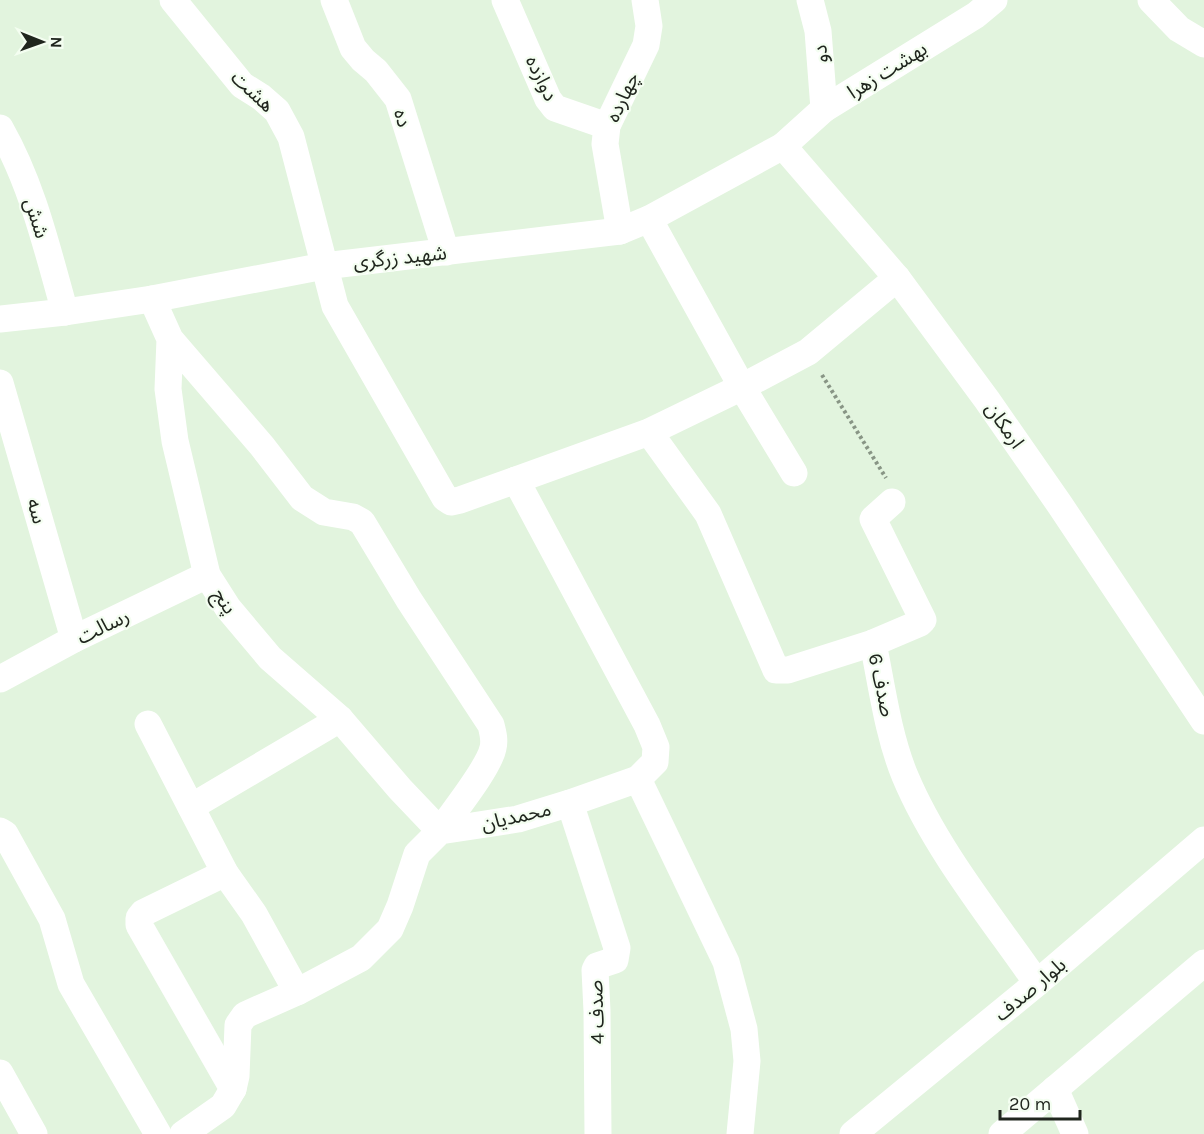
<svg xmlns="http://www.w3.org/2000/svg" width="1204" height="1134" font-family="Karla,'Noto Sans Arabic',sans-serif">
<style>
.lines{fill:none;stroke-linecap:round;stroke-linejoin:round}
.path{stroke:#889585;stroke-width:4;stroke-dasharray:3 3;stroke-linecap:butt}
.minor{stroke:#fff;stroke-width:27}
.labels{text-anchor:middle;stroke-width:4.5;stroke-linejoin:round;paint-order:stroke}
.street-label{font-size:20px;fill:#20261e;stroke:#f4fef1}
</style>
<rect width="100%" height="100%" fill="#e2f4de"/>
<g class="lines">
<path class="path" d="M822,375L886,478"/>
<g class="minor">
<path d="M173,0L242,85L261,97L277,111L291,137L335,306L445,498L451,502L460,500L516,480"/>
<path d="M334,0L353,48L363,60L376,71L398,99L446,252"/>
<path d="M505,0L548,99L555,108L607,126"/>
<path d="M810,0L818,31L824,109"/>
<path d="M1151,0L1179,29L1204,44"/>
<path d="M0,128C33,186 47,249 65,312"/>
<path d="M783,146L897,278L987,400L1060,505L1204,721"/>
<path d="M649,219L742,387L794,473"/>
<path d="M620,231L605,144L607,126L646,45L649,26L645,0"/>
<path d="M152,299L170,339L168,389L175,441L207,575L228,608L270,658L340,719L400,789L440,831C453,812 489,768 493,748C495,740 493,733 491,725L409,600L362,522L353,517L324,512L302,498L262,446L170,339"/>
<path d="M0,319L65,312L152,299L324,266L620,231L649,219L783,146L824,109L976,15L994,0"/>
<path d="M0,383L74,639"/>
<path d="M649,432L708,514L776,670H788L873,643"/>
<path d="M892,502L873,519L923,620L920,623L873,643C882,687 888,735 905,776C936,850 992,918 1037,983"/>
<path d="M0,679L74,639L207,575"/>
<path d="M148,724L225,873L254,914L297,992"/>
<path d="M638,779L726,962L744,1029L747,1061L740,1134"/>
<path d="M570,803L617,948L615,960L597,966L595,970L597,1011L598,1134"/>
<path d="M191,807L340,719"/>
<path d="M0,831L5,834L52,919L71,984L158,1134"/>
<path d="M225,873L143,913L139,918V925L233,1089"/>
<path d="M0,1073L34,1134"/>
<path d="M1055,1089L1075,1134"/>
<path d="M183,1134L223,1106L233,1089L236,1076L238,1025L245,1015L297,992L361,958L390,929L400,906L417,854L440,831L518,819L570,803L638,779L655,762L656,747L647,725L516,480L649,432L742,387L808,352L897,278"/>
<path d="M853,1134L1037,983L1204,840"/>
<path d="M1002,1134L1204,963"/>
</g>
</g>
<g class="labels">
<g class="street-label">
<text transform="translate(820 54) rotate(-95)" y="7">دو</text>
<text transform="translate(887 70) rotate(-32)" y="7">بهشت زهرا</text>
<text transform="translate(542 78) rotate(64)" y="7">دوازده</text>
<text transform="translate(253 91) rotate(43)" y="7">هشت</text>
<text transform="translate(622 97) rotate(-65)" y="7">چهارده</text>
<text transform="translate(403 118) rotate(73)" y="7">ده</text>
<text transform="translate(37 218) rotate(72)" y="7">شش</text>
<text transform="translate(400 257) rotate(-6)" y="7">شهید زرگری</text>
<text transform="translate(1005 425) rotate(55)" y="7">ارمکان</text>
<text transform="translate(37 511) rotate(74)" y="7">سه</text>
<text transform="translate(225 601) rotate(55)" y="7">پنج</text>
<text transform="translate(103 626) rotate(-26)" y="7">رسالت</text>
<text transform="translate(882 685) rotate(78)" y="7">صدف 6</text>
<text transform="translate(516 816) rotate(-13)" y="7">محمدیان</text>
<text transform="translate(1030 989) rotate(-40)" y="7">بلوار صدف</text>
<text transform="translate(596 1012) rotate(-92)" y="7">صدف 4</text>
</g>
</g>
<g transform="translate(42 42) rotate(91)" stroke="#f4fef1" stroke-width="4.5" paint-order="stroke">
<path d="M0-4.5L10 22L0 15L-10 22Z" fill="#20261e"/>
<text y="-9" font-size="16" font-weight="bold" text-anchor="middle" fill="#20261e">N</text>
</g>
<path d="M1000 1110v9h80v-9" fill="none" stroke="#20261e" stroke-width="3"/>
<text x="1009" y="1110" font-size="18" fill="#20261e" stroke="#f4fef1" stroke-width="4.5" paint-order="stroke">20 m</text>
</svg>
